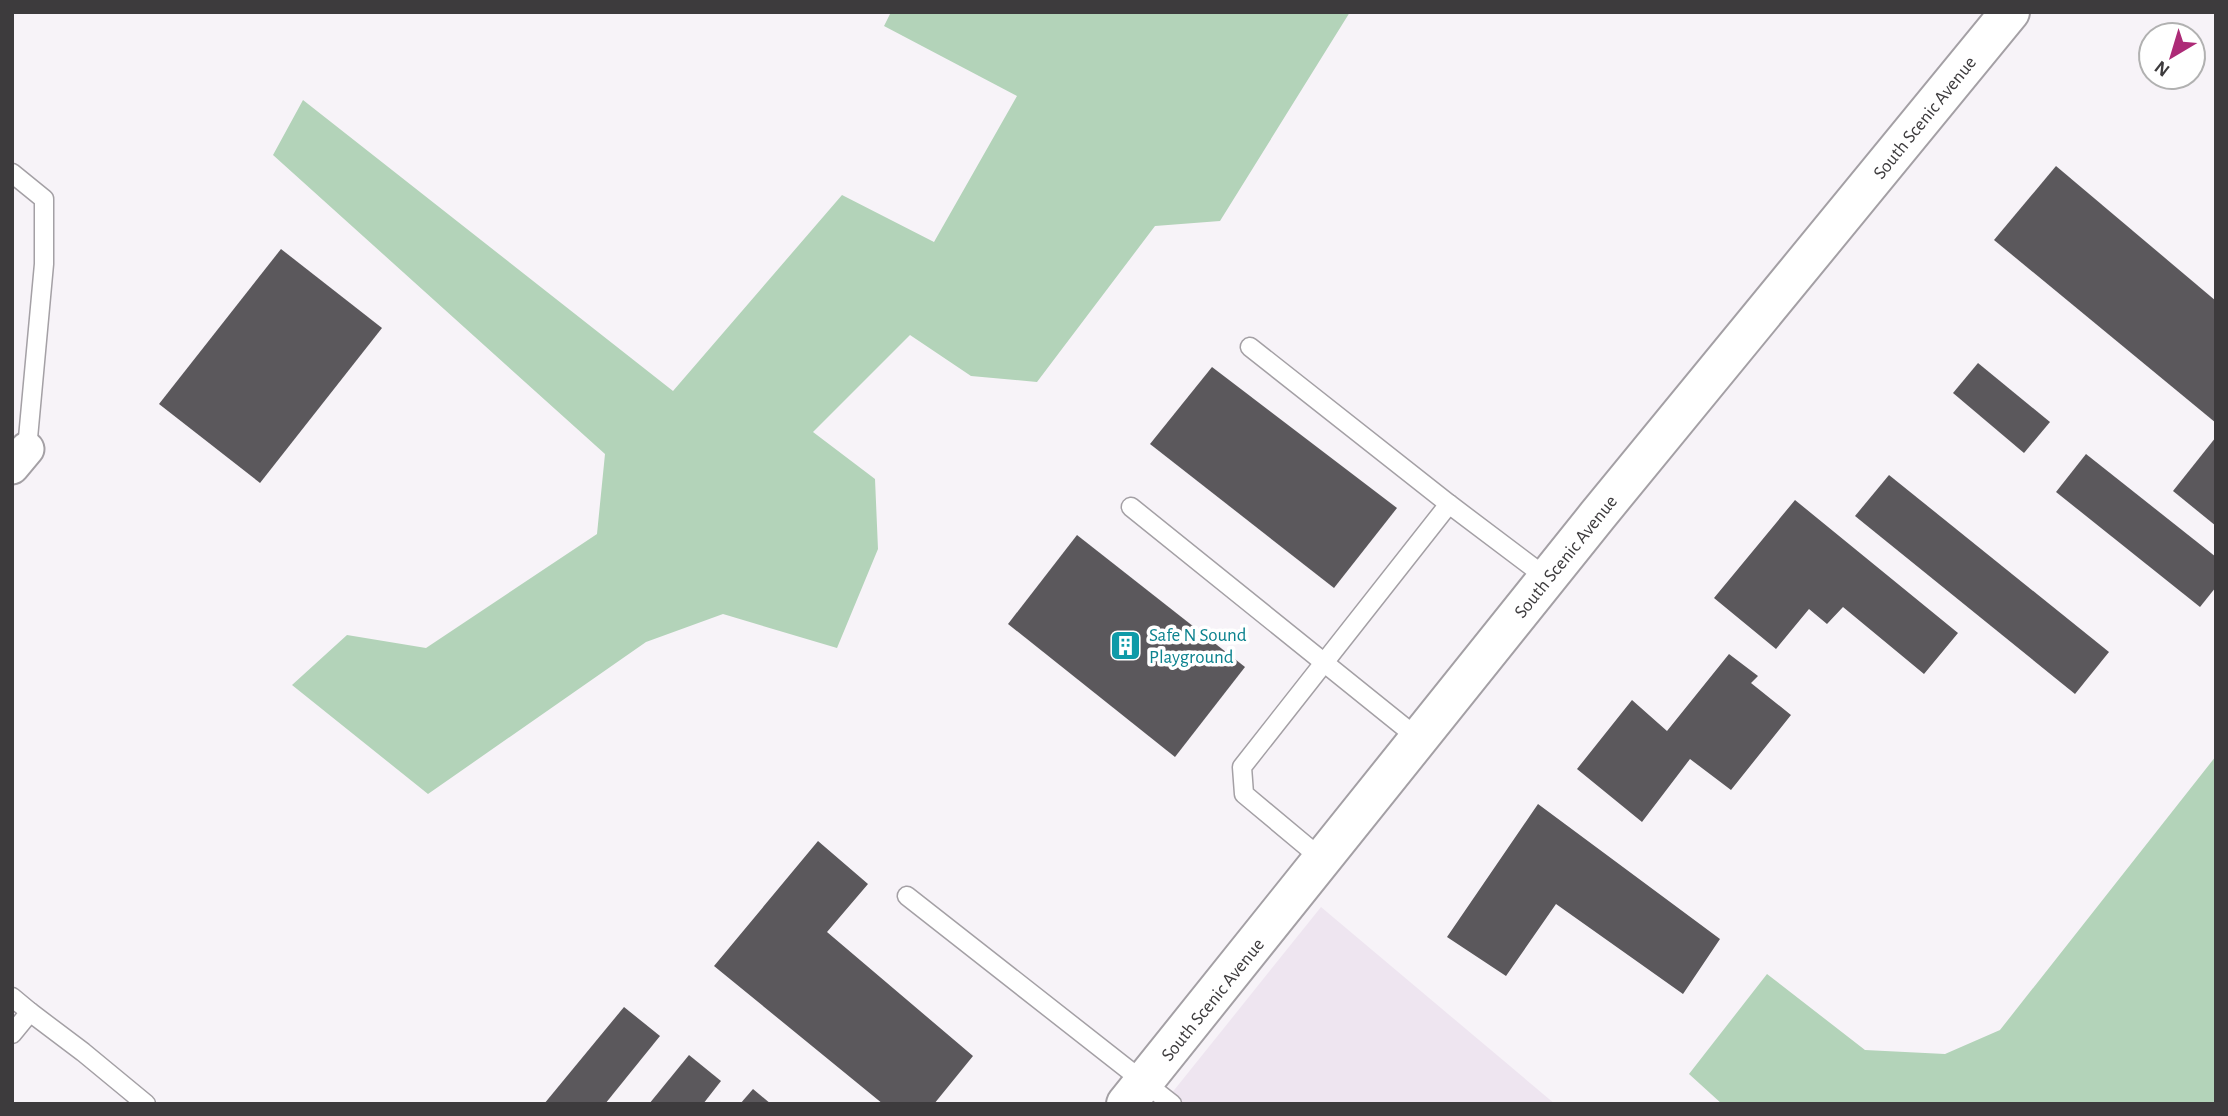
<svg xmlns="http://www.w3.org/2000/svg" width="2228" height="1116" font-family="'Alegreya Sans',sans-serif">
<style>
.built{fill:#eee5f0}
.green{fill:#b3d3b9}
.building{fill:#5b585c}
.lines{fill:none;stroke-linecap:round;stroke-linejoin:round}
.service-casing{stroke:#a4a0a5;stroke-width:21}
.minor-casing{stroke:#a4a0a5;stroke-width:37}
.secondary-casing{stroke:#a4a0a5;stroke-width:42}
.service{stroke:#fff;stroke-width:18}
.minor{stroke:#fff;stroke-width:33}
.secondary{stroke:#fff;stroke-width:38}
.labels{text-anchor:middle;stroke-width:7;stroke-linejoin:round;paint-order:stroke}
.street-label{font-size:19px;fill:#3d3b3d;stroke:#fff}
.culture-label{font-size:19px;fill:#0d838f;stroke:#fff;text-anchor:start}
</style>
<rect width="100%" height="100%" fill="#f7f3f8"/>
<path class="built" d="M1321,907L1555,1104H1163Z"/>
<g class="green">
<path d="M891,12H1350L1220,221L1155,226L1037,382L971,376L910,335L813,432L875,479L878,549L837,648L723,614L646,642L428,794L292,685L347,635L426,648L597,534L605,454L273,155L303,100L673,391L842,195L934,242L1017,96L884,26Z"/>
<path d="M2216,756V1104H1722L1689,1074L1767,974L1865,1050L1945,1054L2000,1030Z"/>
</g>
<g class="building">
<path d="M2056,166L2216,301V423L1994,240Z"/>
<path d="M281,249L382,328L260,483L159,404Z"/>
<path d="M1978,363L2050,422L2024,453L1953,393Z"/>
<path d="M1212,367L1397,508L1334,588L1150,444Z"/>
<path d="M2216,437V526L2173,491Z"/>
<path d="M2086,454L2216,557V587L2200,607L2056,492Z"/>
<path d="M1889,475L2109,652L2075,694L1855,516Z"/>
<path d="M1795,500L1958,633L1924,674L1843,607L1827,624L1809,609L1776,649L1714,598Z"/>
<path d="M1077,535L1245,667L1175,757L1008,624Z"/>
<path d="M1729,654L1758,676L1751,683L1791,715L1731,790L1690,759L1642,822L1577,769L1632,700L1667,731Z"/>
<path d="M1538,804L1720,939L1683,994L1556,904L1506,976L1447,937Z"/>
<path d="M818,841L868,884L827,932L973,1056L934,1104H883L714,966Z"/>
<path d="M624,1007L660,1036L605,1104H544Z"/>
<path d="M689,1055L721,1081L703,1104H649Z"/>
<path d="M753,1089L771,1104H740Z"/>
</g>
<g class="lines">
<defs>
<g id="service">
<path d="M12,173L44,199V264L27,449"/>
<path d="M1250,347L1449,504"/>
<path d="M1131,507L1419,739"/>
<path d="M1323,860L1244,794L1242,767L1449,504L1547,578"/>
<path d="M907,896L1172,1104"/>
<path d="M12,997L30,1012L12,1034"/>
<path d="M30,1012L83,1052L146,1104"/>
</g>
<path id="minor" d="M12,467L27,449"/>
<path id="secondary" d="M1126,1104L1597,516L2010,12"/>
</defs>
<use href="#service" class="service-casing"/>
<use href="#minor" class="minor-casing"/>
<use href="#secondary" class="secondary-casing"/>
<use href="#service" class="service"/>
<use href="#minor" class="minor"/>
<use href="#secondary" class="secondary"/>
</g>
<defs>
<symbol id="building-square" viewBox="-11 -11 22 22"><rect x="-9" y="-9" width="18" height="18" rx="4" fill="#0f9aa8" stroke="#fff"/><path d="M-4-6H4V6H1V3H-1V6H-4ZM-2.5-4.3h1.7v1.8h-1.7ZM.8-4.3h1.7v1.8H.8ZM-2.5-1h1.7V.8h-1.7ZM.8-1h1.7V.8H.8Z" fill="#fff"/></symbol>
</defs>
<g fill-rule="evenodd">
<use href="#building-square" x="1108" y="628" width="35" height="35"/>
</g>
<g class="labels">
<g class="street-label">
<text transform="translate(1924 117) rotate(-51)" y="7">South Scenic Avenue</text>
<text transform="translate(1565 556) rotate(-51)" y="7">South Scenic Avenue</text>
<text transform="translate(1212 999) rotate(-51)" y="7">South Scenic Avenue</text>
</g>
<g class="culture-label">
<text x="1149" y="641">Safe N Sound<tspan x="1149" dy="22">Playground</tspan></text>
</g>
</g>
<rect width="2228" height="1116" fill="none" stroke="#3d3b3d" stroke-width="28"/>
<g transform="translate(2172 56) rotate(218)"><circle r="33" fill="#ffffff" stroke="#b1b1b1" stroke-width="2"/>
<path d="M0-5L12 26L0 18L-12 26Z" fill="#ad2b77"/>
<text y="-10" font-size="19" font-weight="bold" text-anchor="middle" fill="#3d3b3d">N</text>
</g>
</svg>
